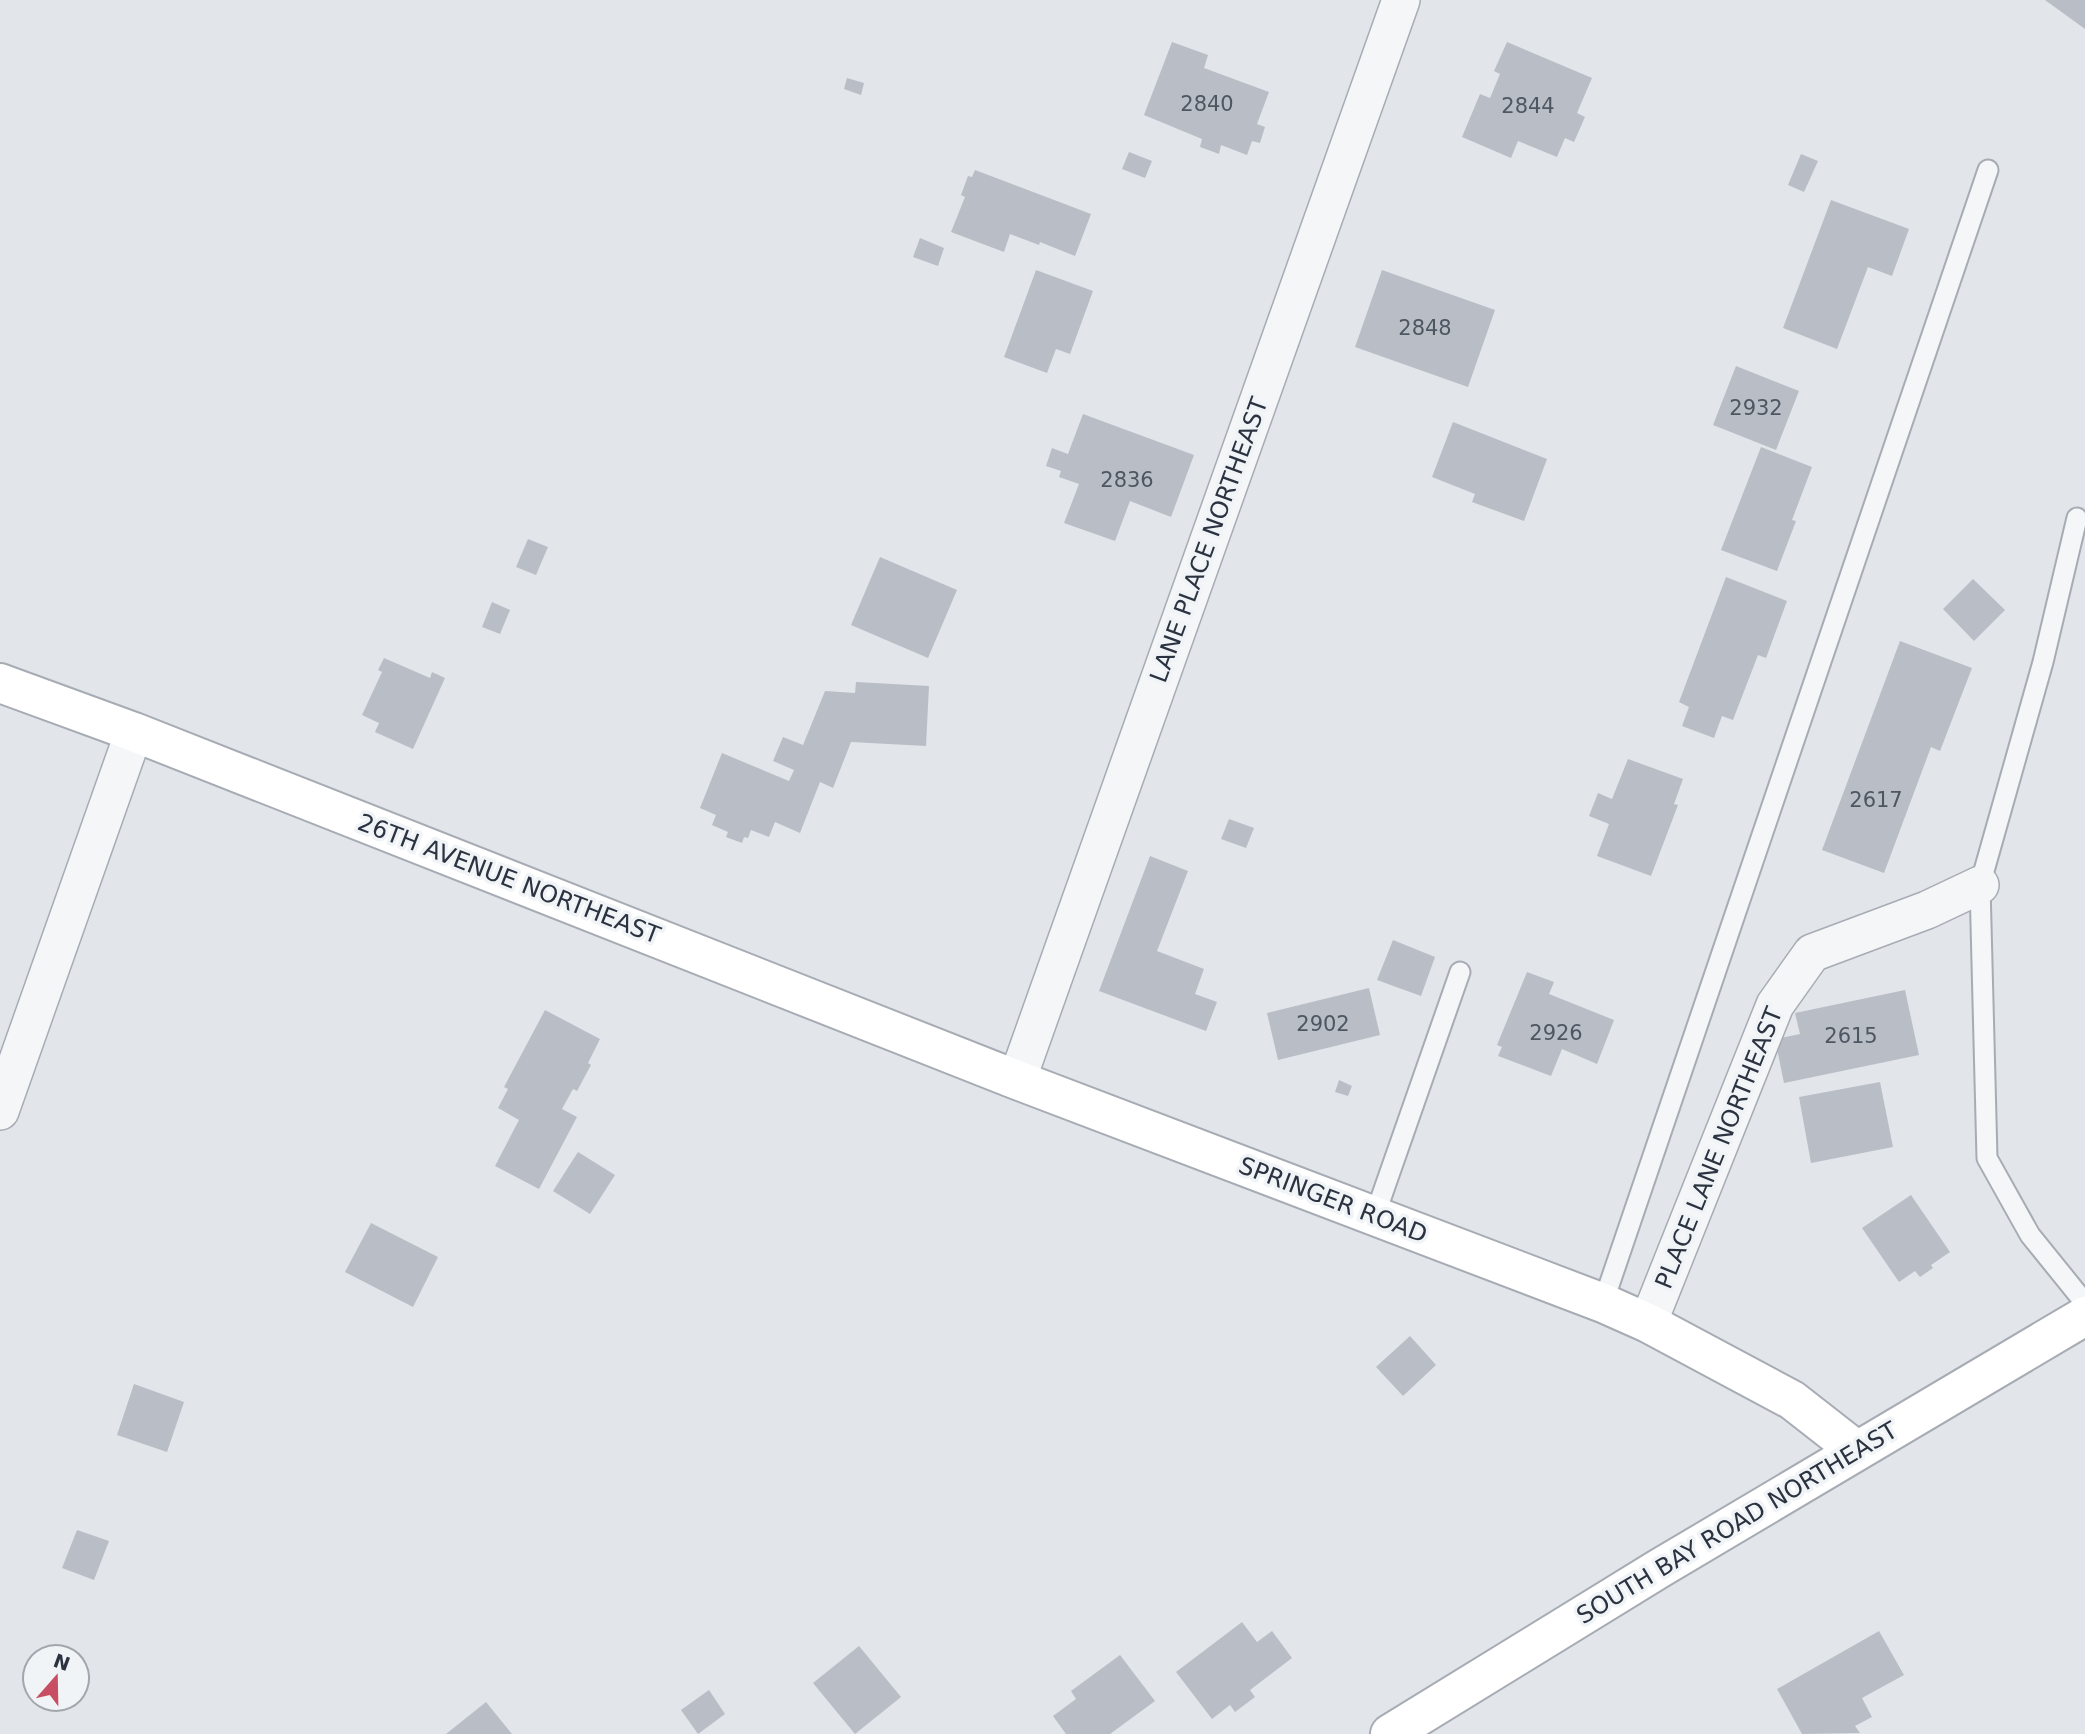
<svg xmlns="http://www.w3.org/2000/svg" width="2085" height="1734" font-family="'DejaVu Sans',sans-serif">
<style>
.building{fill:#b9bec6}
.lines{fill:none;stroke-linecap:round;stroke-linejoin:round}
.lane-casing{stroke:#a7acb4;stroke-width:23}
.street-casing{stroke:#a7acb4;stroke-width:40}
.secondary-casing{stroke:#a7acb4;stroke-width:42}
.lane{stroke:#f4f6f8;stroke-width:19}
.street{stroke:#f4f6f8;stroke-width:37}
.secondary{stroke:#fff;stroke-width:38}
.labels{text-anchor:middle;stroke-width:7;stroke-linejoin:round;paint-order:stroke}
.number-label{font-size:21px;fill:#4e5662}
.street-label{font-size:24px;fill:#2b3341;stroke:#f1f4f7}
</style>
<rect width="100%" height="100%" fill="#e2e5ea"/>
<g class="building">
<path d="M2045,0H2085V29Z"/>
<path d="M1172,42L1208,55L1204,68L1269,92L1257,124L1265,127L1260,143L1252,141L1247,155L1221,145L1219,154L1200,147L1202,139L1144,115Z"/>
<path d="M1507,42L1592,78L1577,113L1585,117L1574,142L1565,138L1557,157L1518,141L1511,158L1462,137L1480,94L1490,98L1500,74L1494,71Z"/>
<path d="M847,78L864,83L861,95L844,89Z"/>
<path d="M1129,152L1152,161L1145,178L1122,169Z"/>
<path d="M1801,154L1818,161L1804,192L1788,185Z"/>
<path d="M975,170L1091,214L1075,256L1040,242L1039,245L1010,234L1004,252L951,232L965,197L961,195L968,176L972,177Z"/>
<path d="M1831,200L1909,229L1892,276L1868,267L1837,349L1783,328Z"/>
<path d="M920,238L944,248L938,266L913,257Z"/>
<path d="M1036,270L1093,291L1070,354L1056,349L1047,373L1004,357Z"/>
<path d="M1382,270L1495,310L1468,387L1355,347Z"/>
<path d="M1736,366L1799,391L1776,450L1713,425Z"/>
<path d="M1083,414L1194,455L1171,517L1130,501L1115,541L1064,523L1079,484L1059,477L1061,471L1046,466L1052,448L1068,454Z"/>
<path d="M1453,422L1547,459L1524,521L1472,502L1475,494L1432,477Z"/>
<path d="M1761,447L1812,467L1792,520L1796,521L1777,571L1721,550Z"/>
<path d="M528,539L548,547L536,575L516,567Z"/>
<path d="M880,557L957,590L928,658L851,625Z"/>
<path d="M1726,577L1787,601L1766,658L1758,655L1733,720L1722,716L1714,738L1682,726L1689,707L1679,702Z"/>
<path d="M1973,579L2005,610L1974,641L1943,609Z"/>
<path d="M492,602L510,610L500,634L482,627Z"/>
<path d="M1900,641L1972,668L1940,751L1931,747L1884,873L1822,850Z"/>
<path d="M384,658L430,678L432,672L445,678L413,749L375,732L379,723L362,715L382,672L378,670Z"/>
<path d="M856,682L929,686L926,746L851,742L833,788L820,782L800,833L775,822L769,837L751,830L748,838L744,837L742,843L726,837L728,832L712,825L716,815L700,808L722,753L789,781L794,770L773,761L783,737L803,745L825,691L855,693Z"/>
<path d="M1628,759L1683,779L1674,804L1678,805L1651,876L1597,856L1609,824L1589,816L1598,793L1612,799Z"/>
<path d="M1229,819L1254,828L1246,848L1221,839Z"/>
<path d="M1150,856L1188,871L1157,951L1204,969L1195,994L1217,1002L1206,1031L1099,991Z"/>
<path d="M1393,940L1435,957L1421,996L1377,980Z"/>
<path d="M1527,972L1554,982L1549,994L1614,1020L1597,1064L1562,1049L1551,1076L1498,1056L1502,1047L1497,1045Z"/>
<path d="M1369,988L1380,1035L1278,1060L1267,1013Z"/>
<path d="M1905,990L1919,1055L1784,1083L1775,1039L1800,1034L1795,1013Z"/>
<path d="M545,1010L600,1039L588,1063L591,1065L577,1091L573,1089L562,1109L577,1117L539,1189L495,1166L519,1120L498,1108L508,1089L504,1087Z"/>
<path d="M1339,1080L1352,1086L1348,1096L1335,1092Z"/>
<path d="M1880,1082L1893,1147L1811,1163L1799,1097Z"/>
<path d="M578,1152L615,1175L590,1214L553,1191Z"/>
<path d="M1911,1195L1950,1252L1931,1265L1933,1268L1920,1277L1915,1271L1899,1282L1862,1228Z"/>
<path d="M371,1223L438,1257L413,1307L345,1272Z"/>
<path d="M1410,1336L1436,1365L1403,1396L1376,1367Z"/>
<path d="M134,1384L184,1402L167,1452L117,1435Z"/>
<path d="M77,1530L109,1541L94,1580L62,1568Z"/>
<path d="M1242,1622L1257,1642L1272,1631L1292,1658L1250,1690L1255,1697L1235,1712L1230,1705L1212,1719L1176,1672Z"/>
<path d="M1879,1631L1904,1675L1862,1698L1872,1717L1855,1726L1860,1733L1802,1734L1777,1689Z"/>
<path d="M859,1646L901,1697L855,1734L813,1683Z"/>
<path d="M1120,1655L1155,1701L1110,1734H1066L1053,1716L1076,1699L1071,1691Z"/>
<path d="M709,1690L725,1714L698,1734L681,1710Z"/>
<path d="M486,1702L512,1734H446Z"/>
</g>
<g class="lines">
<defs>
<g id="lane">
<path d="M2077,518L2043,662L1980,885L1987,1158L2030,1235L2085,1303"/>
<path d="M1375,1215L1460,972"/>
<path d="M1603,1303L1988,170"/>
</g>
<g id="street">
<path d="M1017,1080L1401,0"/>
<path d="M0,1111L134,732"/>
<path d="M1648,1323L1775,1005L1812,953L1927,910L1980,885"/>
</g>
<g id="secondary">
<path d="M0,683L134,732L1017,1080L1603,1303L1648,1323L1792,1400L1856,1450"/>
<path d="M1390,1734L1660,1568L2085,1316"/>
</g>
</defs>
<use href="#lane" class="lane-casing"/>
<use href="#street" class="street-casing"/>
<use href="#secondary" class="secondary-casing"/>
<use href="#lane" class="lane"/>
<use href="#street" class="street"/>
<use href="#secondary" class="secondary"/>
</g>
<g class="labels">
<g class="number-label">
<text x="1207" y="111">2840</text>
<text x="1528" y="113">2844</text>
<text x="1425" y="335">2848</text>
<text x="1756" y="415">2932</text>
<text x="1127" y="487">2836</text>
<text x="1876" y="807">2617</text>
<text x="1323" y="1031">2902</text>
<text x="1556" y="1040">2926</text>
<text x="1851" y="1043">2615</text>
</g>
<g class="street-label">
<text transform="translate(1209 540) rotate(-70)" y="8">LANE PLACE NORTHEAST</text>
<text transform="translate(509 879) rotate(21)" y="8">26TH AVENUE NORTHEAST</text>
<text transform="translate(1719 1148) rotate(-68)" y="8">PLACE LANE NORTHEAST</text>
<text transform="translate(1333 1200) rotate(21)" y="8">SPRINGER ROAD</text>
<text transform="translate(1737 1523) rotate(-31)" y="8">SOUTH BAY ROAD NORTHEAST</text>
</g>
</g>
<g transform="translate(56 1678) rotate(20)"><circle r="33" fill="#f1f4f7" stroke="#a2a7ae" stroke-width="2"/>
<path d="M0-5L12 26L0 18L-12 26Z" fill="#c84e63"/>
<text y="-10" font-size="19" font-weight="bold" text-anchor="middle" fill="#2b3341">N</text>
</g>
</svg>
